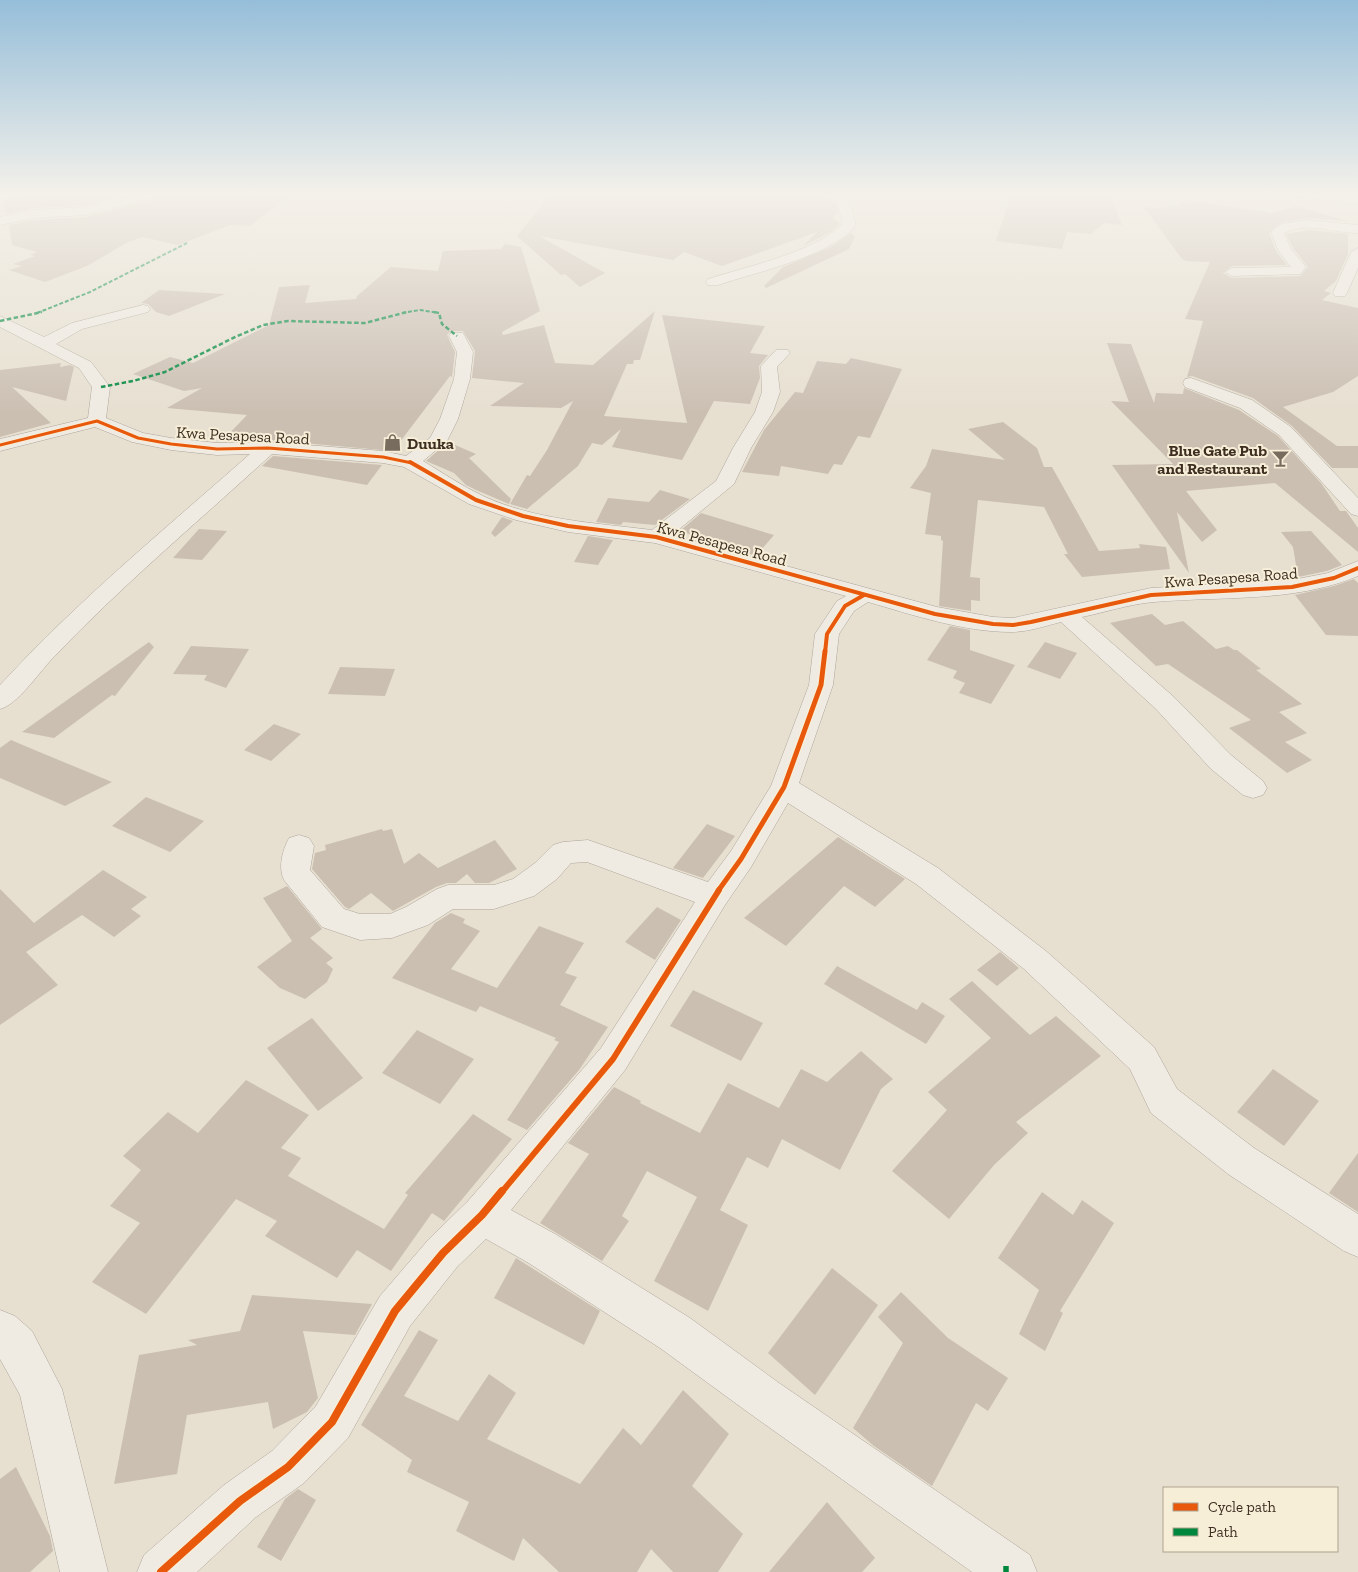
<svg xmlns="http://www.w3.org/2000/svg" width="1358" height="1572" font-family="'Zilla Slab',serif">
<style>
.building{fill:#cbbfb2}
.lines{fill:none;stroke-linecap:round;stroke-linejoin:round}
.minor-casing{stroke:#ada599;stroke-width:1}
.minor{fill:#efebe3;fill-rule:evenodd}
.quiet-far2{stroke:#00873e;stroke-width:2;stroke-dasharray:4 2;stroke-linecap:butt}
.quiet-far1{stroke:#00873e;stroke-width:2.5;stroke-dasharray:4.5 2.5;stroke-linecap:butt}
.quiet{stroke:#00873e;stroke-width:5.5;stroke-dasharray:12 5.5;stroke-linecap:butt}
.cycleway-far4-casing{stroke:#f7eed8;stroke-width:5}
.cycleway-far3-casing{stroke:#f7eed8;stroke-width:6}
.cycleway-far2-casing{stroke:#f7eed8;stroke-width:8}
.cycleway-far1-casing{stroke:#f7eed8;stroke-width:9}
.cycleway-casing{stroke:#f7eed8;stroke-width:11}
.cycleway-far4{stroke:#e8590c;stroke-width:3}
.cycleway-far3{stroke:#e8590c;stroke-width:4}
.cycleway-far2{stroke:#e8590c;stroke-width:5}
.cycleway-far1{stroke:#e8590c;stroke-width:6}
.cycleway{stroke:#e8590c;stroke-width:8}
.labels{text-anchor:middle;stroke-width:4;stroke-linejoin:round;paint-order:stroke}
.far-street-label{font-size:16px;fill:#3d2e20;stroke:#f7eed8}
.far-poi-label{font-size:16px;font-weight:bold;fill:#3d2e20;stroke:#f7eed8;text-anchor:start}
</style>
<rect width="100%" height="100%" fill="#e7e0d1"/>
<g class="building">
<path d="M50,193H132L86,205L34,208L6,214L3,199Z"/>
<path d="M165,193H292L250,226L230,225L178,245L142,237L128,242L87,266L45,282L9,270L22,266L13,264L35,256L30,255L37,252L12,245L9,225L34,220L86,217L161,198Z"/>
<path d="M552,193H747L749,197L780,193H796L802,196L816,194L835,202L838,211L833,218L840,224L829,233L803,246L817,232L722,266L684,252L673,260L539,236L605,273L580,287L565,274L561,275L517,236Z"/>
<path d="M1034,193H1110L1122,225L1104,223L1091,234L1067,232L1062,249L996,241L1011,194Z"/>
<path d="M1184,200L1272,213L1297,206L1347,221L1306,218L1281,222L1269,233L1276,251L1287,265L1232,266L1223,273L1232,278L1300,276L1308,267L1293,248L1286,234L1310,230L1348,234V254L1336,281L1324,291L1331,293L1322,300L1358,308V376L1333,392L1283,407L1337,446H1358V468H1332L1292,426L1253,398L1192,376L1187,377L1203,321L1185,319L1210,262L1186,261L1182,259L1144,207L1166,209L1171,205L1177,206Z"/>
<path d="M851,233L855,236L849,249L766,288L764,286L783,267L831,247Z"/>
<path d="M505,244L521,247L540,311L502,332L503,335L544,325L555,363L593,365L655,311L640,360H634L633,364H627L604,416L687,423L662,315L765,326L750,353L768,355L759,366L760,378L750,404L714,401L682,460L612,447L621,429L602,445L592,443L578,466L527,509L510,504L527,475L530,476L547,450L573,401L561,408L490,406L524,383L472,378L475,351L463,331H451L447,335L455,352L452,377L450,376L393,451L269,440L222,441L247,415L167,408L202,388L184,391L133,374L170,357L193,363L269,325L279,287L310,285L305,303L356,299L357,296L391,267L438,271L443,251L501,249Z"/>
<path d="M159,290L225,294L169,316L156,312L148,304L141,303Z"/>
<path d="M1107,343L1131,344L1154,403L1156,393L1183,394L1184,388L1239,410L1278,436L1321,483L1340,511H1346L1358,528V552L1275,483L1186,491L1217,530L1202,542L1177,512L1189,573L1112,465L1173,464L1111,401L1129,402Z"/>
<path d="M851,358L902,369L870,438L858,436L842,465L834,464L828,474L781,466L779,476L742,472L764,430L795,392L803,393L817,361L846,364Z"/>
<path d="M61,363L60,367L70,365L74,367L66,401L12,387L51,423L0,437V370Z"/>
<path d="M1003,422L1037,448L1044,467H1052L1099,551L1140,548L1139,544L1166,547L1170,569L1082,577L1064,554H1068L1044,507L978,500L970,577L980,578V601L971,600V611L939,606L943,541L941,540V536L925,534L931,493L910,488L926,466L932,449L1005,460L968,429Z"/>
<path d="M448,442L476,454L469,458L511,499L509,504L476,490L466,485L454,473L426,461Z"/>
<path d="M273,456L382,465L367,485L262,466Z"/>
<path d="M660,490L690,499L655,525L623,522L621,525L596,522L608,498L649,502Z"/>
<path d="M701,513L774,535L756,556L680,531Z"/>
<path d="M502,517L513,521L495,537L491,533Z"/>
<path d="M199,529L227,531L202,560L173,558Z"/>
<path d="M1311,531L1342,565L1327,571L1298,577L1293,547L1281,532Z"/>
<path d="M588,536L613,540L598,565L574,562Z"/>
<path d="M1354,579L1358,583V636L1326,635L1295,595L1334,586Z"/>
<path d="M1152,614L1165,625L1183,621L1216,649L1228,646L1234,650H1237L1261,669L1256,670L1302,704L1279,712L1307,733L1285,742L1312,760L1287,773L1229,728L1251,720L1168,664L1156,666L1110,623Z"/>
<path d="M950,626L970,630V650L1015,665L991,704L959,693L965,683L953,678L957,671L927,660Z"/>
<path d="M149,642L154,647L115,696L112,695L54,738L22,732Z"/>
<path d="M1045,642L1077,653L1060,679L1027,667Z"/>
<path d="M191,646L249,649L226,688L204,680L207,675L173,674Z"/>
<path d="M340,667L395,669L385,696L328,694Z"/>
<path d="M274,724L301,734L271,761L244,750Z"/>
<path d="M11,740L37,751L112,782L65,806L0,778V748Z"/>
<path d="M146,797L204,821L170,852L112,826Z"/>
<path d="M707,824L735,836L703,878L673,868Z"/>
<path d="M382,829L383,831L392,829L404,864L419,853L438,868L495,840L517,869L489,883H475L467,874L456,883H447L436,887L393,911L371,893L349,909L345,907L312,869L315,853L326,850L325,845Z"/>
<path d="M838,837L905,879L875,907L844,886L786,946L744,918Z"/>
<path d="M103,870L147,897L131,909L141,916L114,937L82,915L26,952L58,985L0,1025V889L34,923Z"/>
<path d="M287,886L322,929L310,938L333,958L326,963L333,969L327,982L305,999L280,988L257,967L292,941L263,898Z"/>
<path d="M657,907L681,920L655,960L625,942Z"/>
<path d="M451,913L465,919L463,923L480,931L451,969L497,988L539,926L584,943L565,973L577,977L560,1005L608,1027L579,1070L527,1130L507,1120L559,1042L554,1040L556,1038L480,1006L476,1012L392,978L435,923Z"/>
<path d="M1000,952L1019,968L997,986L977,970Z"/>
<path d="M837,966L917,1010L922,1002L945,1016L926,1044L824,984Z"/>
<path d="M972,981L1030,1035L1056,1016L1101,1056L1016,1122L1028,1133L994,1165L949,1219L892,1171L947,1110L928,1092L991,1038L949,999Z"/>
<path d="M693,990L763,1023L741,1061L670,1026Z"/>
<path d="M312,1018L363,1078L318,1111L267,1048Z"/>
<path d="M417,1030L474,1059L440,1104L382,1073Z"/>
<path d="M861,1051L893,1079L881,1089L840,1170L782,1139L768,1168L747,1157L720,1210L748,1225L708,1311L654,1281L697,1197L647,1171L622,1216L629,1221L602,1261L540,1223L589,1154L568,1143L614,1087L641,1101L640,1103L700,1133L728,1083L779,1108L801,1069L827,1082Z"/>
<path d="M1273,1069L1319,1101L1284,1146L1237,1112Z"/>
<path d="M246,1080L309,1115L281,1148L301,1158L288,1176L384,1229L408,1195L405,1193L473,1114L512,1139L444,1221L432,1213L391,1271L357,1250L337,1278L265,1236L277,1221L236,1199L146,1314L92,1282L140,1223L110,1206L141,1170L123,1156L168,1112L198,1133Z"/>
<path d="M1358,1153V1212L1329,1193Z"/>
<path d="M1042,1192L1073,1215L1082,1200L1114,1223L1060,1311L1063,1313L1045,1351L1019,1334L1039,1290L998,1258Z"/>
<path d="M516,1258L600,1311L584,1345L494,1298Z"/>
<path d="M832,1268L878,1305L815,1395L768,1353Z"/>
<path d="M901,1292L948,1338L1008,1378L988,1411L976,1403L932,1486L874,1446L853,1428L903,1343L878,1317Z"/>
<path d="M252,1295L372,1304L355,1335L303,1331L318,1398L307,1412L273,1429L268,1402L187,1415L177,1474L114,1484L139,1355L197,1345L188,1340L240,1331Z"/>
<path d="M419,1330L438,1340L404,1396L458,1421L489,1374L516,1393L487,1439L580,1484L623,1428L641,1445L683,1390L729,1434L692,1486L743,1534L718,1572H673L651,1549L637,1572H559L523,1538L514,1561L456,1531L469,1502L407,1472L412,1460L361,1425Z"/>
<path d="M16,1467L50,1536L53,1551L30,1572H0V1479Z"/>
<path d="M298,1489L316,1500L281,1561L257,1547L285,1499Z"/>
<path d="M827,1502L875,1558L862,1572H769Z"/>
</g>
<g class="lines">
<defs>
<g id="minor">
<path d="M141,193H163L161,196L86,215L34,218L0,225V217L34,210L86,207Z"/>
<path d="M835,193H847L856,225C834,255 754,273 718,285H708L706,282L708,279C748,266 813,253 843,224Z"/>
<path d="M1292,193H1332L1358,196V204L1298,197Z"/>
<path d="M1306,220L1358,225V233C1334,233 1305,221 1284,233L1291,249L1306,267L1300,274L1232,276L1225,272L1232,268L1291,267L1278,250L1271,232L1281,224Z"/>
<path d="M1358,248V268L1347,293L1345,296H1335L1333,293L1351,252Z"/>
<path d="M143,305L148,306L150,309L148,312L82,329L56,344L91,362L110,387L106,418L143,433L171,438L217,443L268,442L383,451L406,456L430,438L440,419L454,379L457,352L449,336L451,333H463L473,352L470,379L458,419L447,441L423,461C443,473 462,486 483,496C535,520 595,523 652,530L716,481L733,448L755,412L762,392L761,366L776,350H788L790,353L777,367L780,392L773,412L751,448L734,484L672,535L937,607L993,617L1013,618L1151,588L1292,580L1328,573L1358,561V576C1294,603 1221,596 1154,602C1130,604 1106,612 1082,617L1174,697L1231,755L1263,781L1267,788L1263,795L1253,798L1243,795L1211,769L1156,709L1061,622C1045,626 1028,632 1011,632C964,632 913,615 868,602L854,611L839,634L833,685L799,783L938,868L1046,951L1154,1047L1177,1089L1254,1148L1358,1214V1257L1344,1251L1228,1174L1151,1113L1130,1069L1024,969L916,884L788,803L751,867L725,905L625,1070L511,1210L555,1234L690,1318L779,1383L1030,1555L1037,1572H972L749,1413L660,1348L527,1262L486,1239L457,1267L410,1326L348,1438L304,1483L256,1517L197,1572H137L144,1555L224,1485L272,1451L316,1406L380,1296L429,1239L468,1201L601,1048L695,902L587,862L571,863L557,879L534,896L494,909H453L428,925L392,938L360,940L322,927L284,880C278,868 282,851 289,838L299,835L309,838L314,846L310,870L344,909L360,914H390L406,907L437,889L448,885H494L513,879L535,863L553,845L563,842L588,840L708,882L731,851L771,786L809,685L815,634L837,601L846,596L655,543L568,532L516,520L469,504L404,467L383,463L272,454C198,522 121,586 51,660C38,674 17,705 0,709V685C77,601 165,529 250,454L217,455L171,450L132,442L95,427L0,451V439L88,418L92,387L79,368L0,327V316L44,337L72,323Z"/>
<path d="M1191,378L1252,400L1291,427L1358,498V516L1351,514L1279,435L1240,408L1185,387L1183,383L1185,379Z"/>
<path d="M0,1310L15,1316L32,1331L62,1389L108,1572H60L20,1395L0,1359Z"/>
</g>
</defs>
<use href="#minor" class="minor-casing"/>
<use href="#minor" class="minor"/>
<g class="quiet-far2">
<path d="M37,313L90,292L187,243"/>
<path d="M402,313L420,310L439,313"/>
</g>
<g class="quiet-far1">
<path d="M434,312L439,313L442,324L457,336"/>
<path d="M0,321L42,312"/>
<path d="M101,387L133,381L165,372L233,338L263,325L288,321L365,323L407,312"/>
</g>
<path class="quiet" d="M1006,1566V1572"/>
<defs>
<path id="cycleway-far4" d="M0,445L97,421L138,438L171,444L217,449L268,448L383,457L412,463"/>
<g id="cycleway-far3">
<path d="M410,462L476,500L523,516L568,526L656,537L935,614L993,624L1013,625L1031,622L1151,595L1292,587L1334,578L1358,568"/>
<path d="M825,653L827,634L845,606L864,595"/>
</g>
<path id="cycleway-far2" d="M718,891L741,859L784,787L821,685L825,651"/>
<path id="cycleway-far1" d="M501,1193L613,1059L719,890"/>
<path id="cycleway" d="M161,1572L240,1501L288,1467L332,1422L395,1311L443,1253L482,1215L502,1191"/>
</defs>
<use href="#cycleway-far4" class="cycleway-far4-casing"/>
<use href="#cycleway-far3" class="cycleway-far3-casing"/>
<use href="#cycleway-far2" class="cycleway-far2-casing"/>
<use href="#cycleway-far1" class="cycleway-far1-casing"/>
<use href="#cycleway" class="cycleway-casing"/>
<use href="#cycleway-far4" class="cycleway-far4"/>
<use href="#cycleway-far3" class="cycleway-far3"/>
<use href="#cycleway-far2" class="cycleway-far2"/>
<use href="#cycleway-far1" class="cycleway-far1"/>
<use href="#cycleway" class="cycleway"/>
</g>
<linearGradient id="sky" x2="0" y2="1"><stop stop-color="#96bed9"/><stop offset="0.47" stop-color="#f4f1ea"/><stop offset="1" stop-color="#f4f1ea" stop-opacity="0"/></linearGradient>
<rect width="1358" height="413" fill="url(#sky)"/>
<defs>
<symbol id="shop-bare" viewBox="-9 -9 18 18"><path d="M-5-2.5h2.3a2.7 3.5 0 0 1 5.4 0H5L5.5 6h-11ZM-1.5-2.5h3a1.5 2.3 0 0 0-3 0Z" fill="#786c5e" stroke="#f7eed8" stroke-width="2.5" paint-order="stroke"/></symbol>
<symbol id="bar-bare" viewBox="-9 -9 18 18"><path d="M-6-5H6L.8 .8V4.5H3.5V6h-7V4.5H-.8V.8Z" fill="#786c5e" stroke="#f7eed8" stroke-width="2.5" paint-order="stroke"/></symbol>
</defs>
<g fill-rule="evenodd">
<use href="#shop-bare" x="380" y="430" width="25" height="25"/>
<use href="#bar-bare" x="1268" y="446" width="25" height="25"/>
</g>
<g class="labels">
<g class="far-street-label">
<text transform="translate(243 435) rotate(3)" y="6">Kwa Pesapesa Road</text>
<text transform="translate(722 543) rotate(15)" y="6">Kwa Pesapesa Road</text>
<text transform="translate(1231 577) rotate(-4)" y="6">Kwa Pesapesa Road</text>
</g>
<g class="far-poi-label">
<text x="407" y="449">Duuka</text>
<text x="1267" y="456" text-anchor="end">Blue Gate Pub<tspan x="1267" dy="18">and Restaurant</tspan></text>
</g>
</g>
<rect x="1163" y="1487" width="175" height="65" fill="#f7eed8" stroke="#ada18e"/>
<rect x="1173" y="1503" width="25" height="8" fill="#e8590c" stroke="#ada18e"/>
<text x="1208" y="1512" font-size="15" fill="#3d2e20">Cycle path</text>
<rect x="1173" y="1528" width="25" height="8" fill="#00873e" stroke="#ada18e"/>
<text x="1208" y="1537" font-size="15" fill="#3d2e20">Path</text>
</svg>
